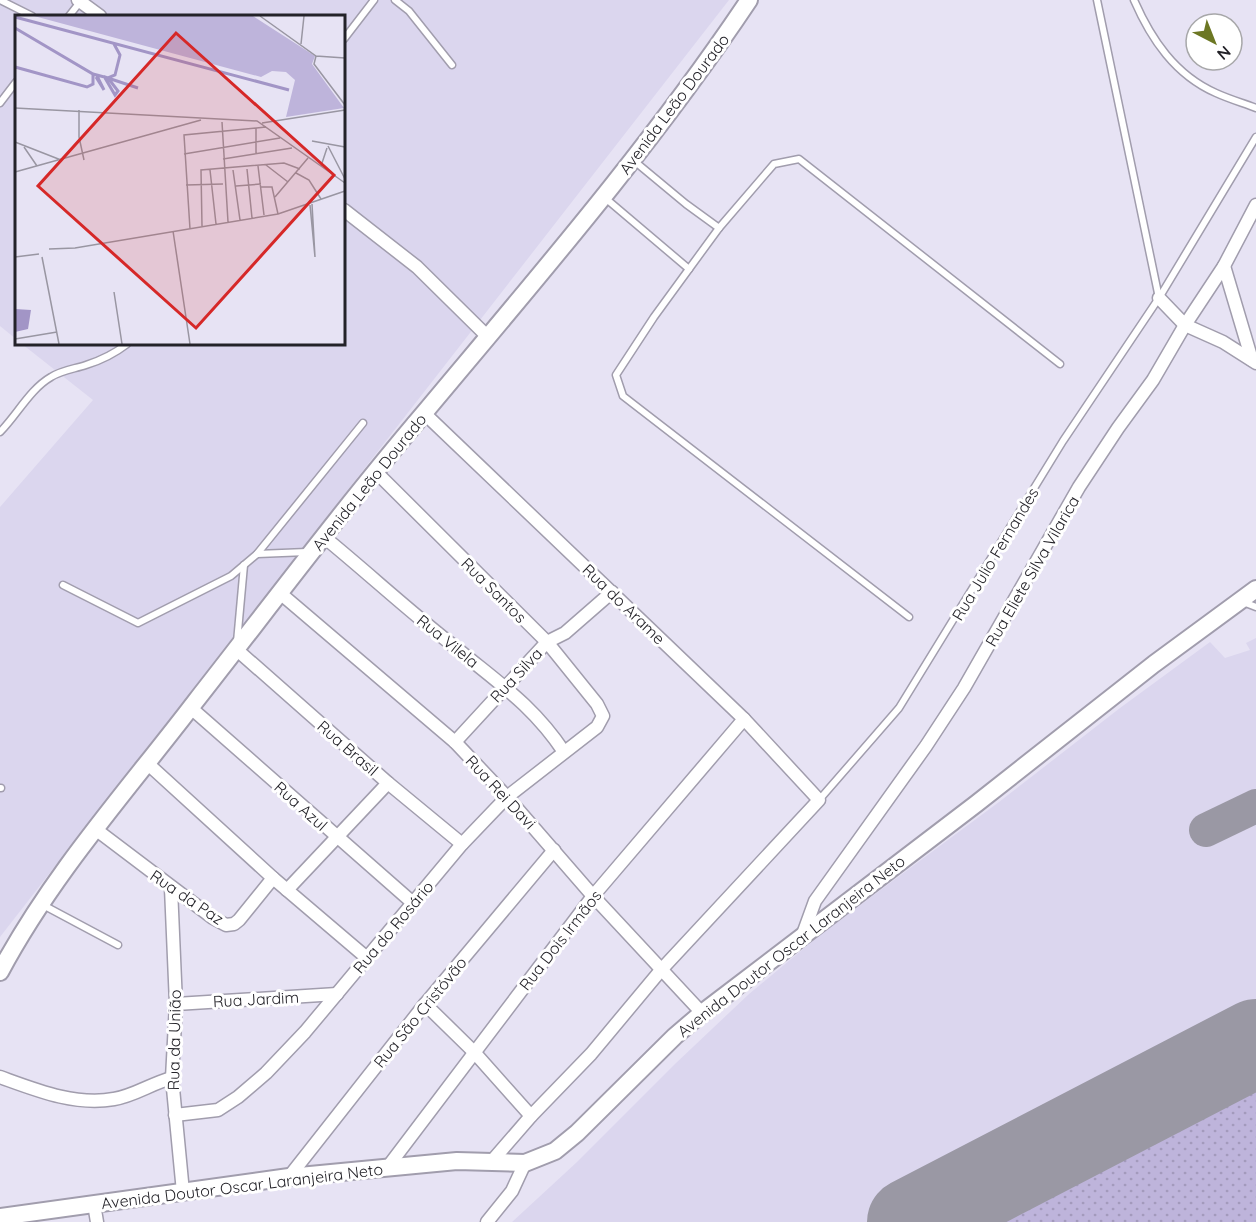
<svg xmlns="http://www.w3.org/2000/svg" width="1256" height="1222" font-family="Quicksand,sans-serif">
<style>
.built{fill:#dbd6ee}
.grass{fill:url(#grass-dots)}
.lines{fill:none;stroke-linecap:round;stroke-linejoin:round}
.taxiway{stroke:#9a98a4;stroke-width:34}
.runway{stroke:#9a98a4;stroke-width:88}
.lane-casing{stroke:#a19dad;stroke-width:9}
.street-casing{stroke:#a19dad;stroke-width:15}
.secondary-casing{stroke:#a19dad;stroke-width:20}
.lane{stroke:#fff;stroke-width:6}
.street{stroke:#fff;stroke-width:12}
.secondary{stroke:#fff;stroke-width:16}
.labels{text-anchor:middle;stroke-width:6;stroke-linejoin:round;paint-order:stroke}
.street-label{font-size:16px;fill:#232228;stroke:#fff}
.inset-river{fill:none;stroke:#a295c6;stroke-width:3}
.inset-road{fill:none;stroke:#9996a2;stroke-width:1.5}
.view{fill:#d62828;fill-opacity:0.15;stroke:#d62828;stroke-width:3}
.inset-edge{fill:none;stroke:#232228;stroke-width:3}
</style>
<defs>
<pattern id="grass-dots" width="8" height="8" patternUnits="userSpaceOnUse" patternTransform="scale(1.5)"><rect width="8" height="8" fill="#beb4db"/><path d="M2 2h.1M6 6h.1" fill="none" stroke="#a39abc" stroke-width="1.8" stroke-linecap="round"/></pattern>
</defs>
<rect width="100%" height="100%" fill="#e7e3f4"/>
<g class="built">
<path d="M0,0H729L0,937V507L93,400L22,344H344V16H16V339L0,326Z"/>
<path d="M1256,638V1222H512L577,1162L675,1064L749,994L820,935L999,802L1120,708L1210,642L1225,658L1250,650L1246,643Z"/>
</g>
<path class="grass" d="M1256,1080V1222H982Z"/>
<g class="lines">
<path class="taxiway" d="M1206,830L1256,806"/>
<path class="runway" d="M911,1222L1256,1043"/>
<defs>
<g id="lane">
<path d="M0,0L32,16"/>
<path d="M395,0L409,11L452,65"/>
<path d="M1097,0L1159,298"/>
<path d="M1134,0C1151,39 1175,75 1216,93C1229,99 1243,103 1256,108"/>
<path d="M69,16L80,2"/>
<path d="M344,39L374,0"/>
<path d="M0,103L16,82"/>
<path d="M633,160L686,204L719,228L774,164L799,159L1060,364"/>
<path d="M604,197L689,269L654,317L616,375L623,396L909,617"/>
<path d="M689,269L719,228"/>
<path d="M0,432C17,415 30,389 51,377C62,370 74,369 86,365C102,360 114,354 127,344"/>
<path d="M257,554L363,423"/>
<path d="M63,585L138,623L231,576L257,554L307,552"/>
<path d="M1243,602L1256,607"/>
<path d="M237,642L244,565"/>
<path d="M0,788H1"/>
<path d="M819,800L899,708L1063,441L1159,298L1256,137"/>
<path d="M43,905L118,945"/>
</g>
<g id="street">
<path d="M78,0L100,16"/>
<path d="M344,210L417,267L489,338"/>
<path d="M1224,266L1252,360"/>
<path d="M1159,298L1185,325L1223,342L1256,363"/>
<path d="M424,413L744,719L819,800L661,970L591,1054L531,1116L492,1161"/>
<path d="M324,537C368,573 410,612 455,647C497,682 533,705 564,752"/>
<path d="M280,593L455,742L507,797L593,896L702,1013"/>
<path d="M236,649L388,783L462,844"/>
<path d="M191,708L413,903"/>
<path d="M455,742L547,642L565,633L612,592"/>
<path d="M147,763L273,878L367,958"/>
<path d="M94,828L213,918L226,925L234,924L239,920L273,878"/>
<path d="M171,888L176,1004L172,1078L183,1192"/>
<path d="M287,890L388,783"/>
<path d="M803,934L815,901L926,746L964,688L1079,487L1118,428L1153,380L1185,325L1224,266L1256,205"/>
<path d="M176,1004L337,994"/>
<path d="M425,1004L474,1052L531,1116"/>
<path d="M0,1077C36,1090 75,1106 114,1099C134,1096 152,1083 172,1078"/>
<path d="M175,1115L218,1110L238,1097L266,1073L305,1032L462,844L507,797L597,727L603,716L597,704L547,642L376,472"/>
<path d="M387,1168L593,896L744,719"/>
<path d="M289,1177L425,1004L554,850"/>
<path d="M94,1204L97,1222"/>
<path d="M487,1222L512,1191L525,1163"/>
</g>
<g id="secondary">
<path d="M0,972C53,873 127,791 195,702C271,605 345,506 425,412C537,278 652,145 749,0"/>
<path d="M0,1217L289,1177L457,1161L525,1163L555,1151L577,1133L675,1036L702,1013L976,804L1154,664L1256,589"/>
</g>
</defs>
<use href="#lane" class="lane-casing"/>
<use href="#street" class="street-casing"/>
<use href="#secondary" class="secondary-casing"/>
<use href="#lane" class="lane"/>
<use href="#street" class="street"/>
<use href="#secondary" class="secondary"/>
</g>
<g class="labels">
<g class="street-label">
<text transform="translate(674 104) rotate(-53)" y="6">Avenida Leão Dourado</text>
<text transform="translate(369 482) rotate(-51)" y="6">Avenida Leão Dourado</text>
<text transform="translate(995 554) rotate(-59)" y="6">Rua Julio Fernandes</text>
<text transform="translate(1032 571) rotate(-60)" y="6">Rua Eliete Silva Vilarica</text>
<text transform="translate(494 590) rotate(45)" y="6">Rua Santos</text>
<text transform="translate(624 604) rotate(44)" y="6">Rua do Arame</text>
<text transform="translate(448 641) rotate(39)" y="6">Rua Vilela</text>
<text transform="translate(516 675) rotate(-47)" y="6">Rua Silva</text>
<text transform="translate(348 748) rotate(41)" y="6">Rua Brasil</text>
<text transform="translate(501 792) rotate(47)" y="6">Rua Rei Davi</text>
<text transform="translate(301 806) rotate(42)" y="6">Rua Azul</text>
<text transform="translate(187 897) rotate(34)" y="6">Rua da Paz</text>
<text transform="translate(393 927) rotate(-50)" y="6">Rua do Rosário</text>
<text transform="translate(560 940) rotate(-52)" y="6">Rua Dois Irmãos</text>
<text transform="translate(791 946) rotate(-38)" y="6">Avenida Doutor Oscar Laranjeira Neto</text>
<text transform="translate(256 999) rotate(-3)" y="6">Rua Jardim</text>
<text transform="translate(420 1012) rotate(-51)" y="6">Rua São Cristóvão</text>
<text transform="translate(174 1040) rotate(-89)" y="6">Rua da União</text>
<text transform="translate(242 1186) rotate(-7)" y="6">Avenida Doutor Oscar Laranjeira Neto</text>
</g>
</g>
<g transform="translate(15 15)">
<rect width="330" height="330" fill="#e7e3f4"/>
<path d="M19,1H238L300,41L297,49L329,93L271,102L280,65L271,57L257,56L246,62Z" fill="#beb4db"/>
<path d="M0,294L16,295L13,314L0,317Z" fill="#a295c6"/>
<path class="inset-river" d="M0,2L274,75M0,13L78,59L93,63L100,60L105,40L99,29M0,52L72,72L78,69V59M81,62L89,75L82,61M90,63L100,80L103,76L93,63L123,73"/>
<path class="inset-road" d="M245,1L301,41L330,43M286,29L289,1M301,41L299,49L330,90M0,93L242,106L330,168M64,95V122L69,145M207,107L213,207M247,108L330,95M241,113V139M297,126L330,132M0,127L46,145M313,131L330,164M9,132L22,151M169,139L265,123M208,144L277,133M251,150L273,167M243,151L249,200M306,151L312,133M232,154L237,203M195,155L201,209M218,155L225,205M0,157L186,105M281,158L294,165L306,184M171,170L208,169M221,171L246,169M246,172H257L263,199M260,182L293,143M297,189L300,242M295,190L300,242M187,211L186,155L269,148L285,154M175,214L169,120L251,112M158,216L175,329M34,234L60,233L263,199L330,176M0,242L24,239M27,242L44,329M99,277L107,329M0,324L42,317"/>
<path class="view" d="M161,18L319,160L181,313L23,171Z"/>
<rect width="330" height="330" class="inset-edge"/>
</g>
<g transform="translate(1214 42) rotate(138)"><circle r="28" fill="#ffffff" stroke="#a7a7a9" stroke-width="1.5"/>
<path d="M0-4.5L10 22L0 15L-10 22Z" fill="#6c7723"/>
<text y="-9" font-size="16" font-weight="bold" text-anchor="middle" fill="#232228">N</text>
</g>
</svg>
